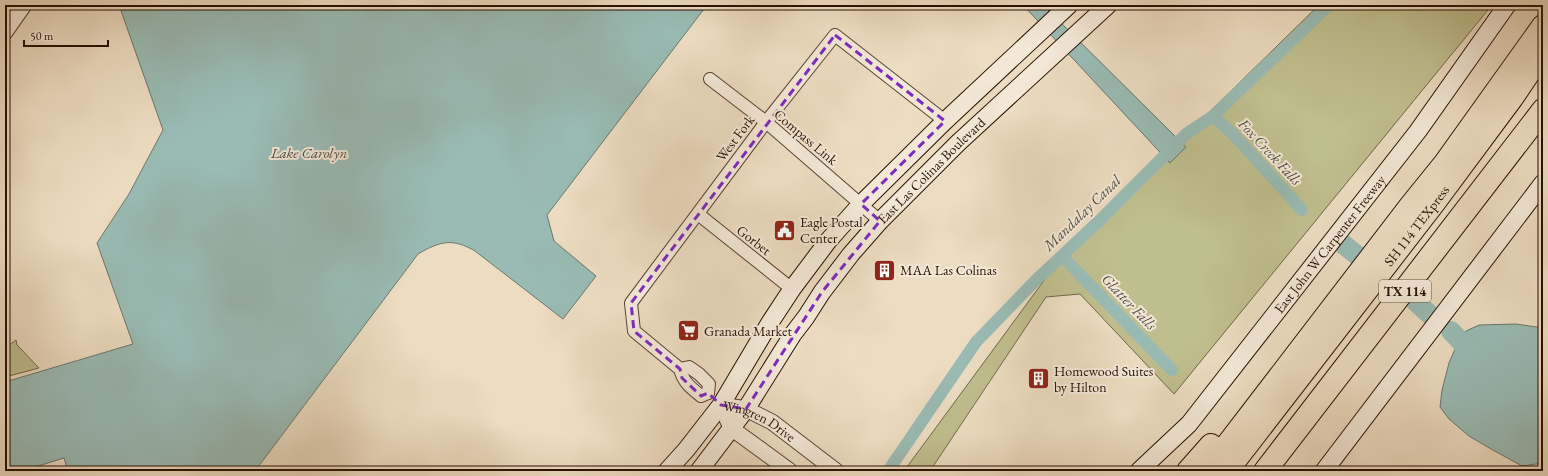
<svg xmlns="http://www.w3.org/2000/svg" width="1548" height="476" font-family="'EB Garamond',serif">
<style>
.green{fill:#bfbe8e;stroke:#726648}
.water{fill:#99bbb4;stroke:#6b766d}
.lines{fill:none;stroke-linecap:round;stroke-linejoin:round}
.canal{stroke:#99bbb4;stroke-width:12}
.river{stroke:#99bbb4;stroke-width:20}
.minor-casing{stroke:#584232;stroke-width:14}
.tertiary-casing{stroke:#584232;stroke-width:17}
.secondary-casing{stroke:#260f02;stroke-width:19}
.motorway-casing{stroke:#260f02;stroke-width:24}
.minor{stroke:#f3e8d7;stroke-width:12}
.tertiary{stroke:#f3e8d7;stroke-width:15}
.secondary{stroke:#f3e8d7;stroke-width:17}
.motorway{stroke:#ecdcc1;stroke-width:22}
.tram{stroke:#260f02;stroke-width:1}
.marked{fill:none;stroke:#7b2cbf;stroke-width:3;stroke-dasharray:8 5;stroke-linejoin:round}
.labels{text-anchor:middle;stroke-width:4;stroke-linejoin:round;paint-order:stroke}
.shield{fill:#f3e8d7;stroke:#645042;stroke-width:1}
.shield-label{font-size:13px;font-weight:bold;fill:#260f02}
.street-label{font-size:14px;fill:#260f02;stroke:#f3e8d7}
.poi-label{font-size:14px;fill:#260f02;stroke:#f3e8d7;text-anchor:start}
.water-label{font-size:15px;font-style:italic;fill:#4e4b40;stroke:#f3e8d7}
</style>
<rect width="100%" height="100%" fill="#ecdcc1"/>
<filter id="stains"><feTurbulence type="fractalNoise" baseFrequency=".005" numOctaves="4"/><feColorMatrix values="0 0 0 0 .2 0 0 0 0 .09 0 0 0 0 .02 0 0 0 .5 -.17"/></filter>
<radialGradient id="worn" r=".72"><stop offset=".6" stop-color="#630" stop-opacity="0"/><stop offset="1" stop-color="#630" stop-opacity=".3"/></radialGradient>
<g class="green">
<path d="M1319,5H1492L1174,394L1080,294L1046,297L930,471H904L1062,256Z"/>
<path d="M16,340L17,345L39,368L5,377V348Z"/>
</g>
<g class="water">
<path d="M119,5H707L547,215L554,241L596,276L563,319L475,251C453,238 440,241 418,254L255,471H68L64,458L22,471H5V382L133,344L97,243L129,194L163,130Z"/>
<path d="M1023,5H1043L1186,147L1170,163Z"/>
<path d="M1516,324L1543,328V463L1522,466L1491,449L1469,436L1449,419L1440,407L1442,390L1449,363L1462,333L1479,325Z"/>
</g>
<g class="lines">
<g class="canal">
<path d="M1213,116L1233,134L1302,210"/>
<path d="M1062,256L1172,370"/>
<path d="M888,471L976,342L1036,280L1099,221L1186,134L1213,116L1329,5"/>
</g>
<g class="river">
<path d="M1343,244L1358,256"/>
<path d="M1414,300L1429,314"/>
<path d="M1451,331L1477,359"/>
</g>
<defs>
<g id="minor">
<path d="M710,79L766,122L880,221"/>
<path d="M698,214L792,289"/>
<path d="M680,369L689,367L699,374L709,384L708,393"/>
<path d="M708,393L701,396C691,388 683,382 680,369L634,331L631,303L766,122L835,35L945,121"/>
</g>
<g id="tertiary">
<path d="M5,32L24,5"/>
<path id="s1" d="M721,405L746,409L772,422L836,471"/>
<path d="M721,405L731,428L790,471"/>
</g>
<g id="secondary">
<path d="M667,471L686,450L721,405L769,324L792,289L828,241L861,204L945,121L1069,5"/>
<path id="s2" d="M699,471L746,409L793,334L806,317L822,292L851,254L880,221L958,143L1108,5"/>
<path id="s3" d="M1139,471L1189,424L1418,131L1507,5"/>
<path d="M1324,471L1543,183"/>
</g>
<g id="motorway">
<path d="M1188,471L1211,445"/>
<path d="M1207,471L1411,205L1445,163L1543,26"/>
<path id="s4" d="M1227,471L1434,203L1512,98L1543,52"/>
<path d="M1265,471L1543,110"/>
</g>
</defs>
<use href="#minor" class="minor-casing"/>
<use href="#tertiary" class="tertiary-casing"/>
<use href="#secondary" class="secondary-casing"/>
<use href="#motorway" class="motorway-casing"/>
<use href="#minor" class="minor"/>
<use href="#tertiary" class="tertiary"/>
<use href="#secondary" class="secondary"/>
<use href="#motorway" class="motorway"/>
<path class="tram" d="M5,7L6,5"/>
</g>
<path class="marked" d="M835,35L945,121L861,204L880,221L822,292L746,409L721,405L708,393L701,396L682,378L680,369L634,331L631,303Z"/>
<defs>
<symbol id="civic-square" viewBox="-11 -11 22 22"><rect x="-9" y="-9" width="18" height="18" rx="4" fill="#8f2418" stroke="#f3e8d7"/><path d="M-.6-6.5H3V-4.5H.6V-3L4-1V1h2V6H-6V1h2V-1L-.6-3ZM-1.2 2.5V6h2.4V2.5Z" fill="#fff"/></symbol>
<symbol id="building-square" viewBox="-11 -11 22 22"><rect x="-9" y="-9" width="18" height="18" rx="4" fill="#8f2418" stroke="#f3e8d7"/><path d="M-4-6H4V6H1V3H-1V6H-4ZM-2.5-4.3h1.7v1.8h-1.7ZM.8-4.3h1.7v1.8H.8ZM-2.5-1h1.7V.8h-1.7ZM.8-1h1.7V.8H.8Z" fill="#fff"/></symbol>
<symbol id="supermarket-square" viewBox="-11 -11 22 22"><rect x="-9" y="-9" width="18" height="18" rx="4" fill="#8f2418" stroke="#f3e8d7"/><path d="M-6-5.5h2.5l.6 2H6L4.5 2H-2.5L-4.4-4H-6ZM-1.5 3.2a1.3 1.3 0 1 0 .1 0ZM3 3.2a1.3 1.3 0 1 0 .1 0Z" fill="#fff"/></symbol>
</defs>
<g fill-rule="evenodd">
<use href="#civic-square" x="772" y="218" width="25" height="25"/>
<use href="#building-square" x="872" y="258" width="25" height="25"/>
<use href="#supermarket-square" x="676" y="318" width="25" height="25"/>
<use href="#building-square" x="1026" y="366" width="25" height="25"/>
</g>
<g class="labels">
<rect class="shield" x="1379" y="280" width="52" height="22" rx="3"/>
<g class="shield-label">
<text x="1405" y="296">TX 114</text>
</g>
<g class="street-label">
<text transform="translate(806 137) rotate(40)" y="5">Compass Link</text>
<text transform="translate(735 138) rotate(-53)" y="5">West Fork</text>
<text dy="5" stroke="none"><textPath href="#s2" startOffset="381">East Las Colinas Boulevard</textPath></text>
<text dy="5" stroke="none"><textPath href="#s4" startOffset="310">SH 114 TEXpress</textPath></text>
<text transform="translate(754 240) rotate(38)" y="5">Gorbet</text>
<text dy="5" stroke="none"><textPath href="#s3" startOffset="297">East John W Carpenter Freeway</textPath></text>
<text dy="5" stroke="none"><textPath href="#s1" startOffset="42">Wingren Drive</textPath></text>
</g>
<g class="poi-label">
<text x="800" y="227">Eagle Postal<tspan x="800" dy="16">Center</tspan></text>
<text x="900" y="275">MAA Las Colinas</text>
<text x="704" y="336">Granada Market</text>
<text x="1054" y="376">Homewood Suites<tspan x="1054" dy="16">by Hilton</tspan></text>
</g>
<g class="water-label">
<text transform="translate(1270 152) rotate(47)" y="5">Fox Creek Falls</text>
<text x="309" y="158">Lake Carolyn</text>
<text transform="translate(1082 213) rotate(-44)" y="5">Mandalay Canal</text>
<text transform="translate(1129 302) rotate(46)" y="5">Glatter Falls</text>
</g>
</g>
<rect width="1548" height="476" fill="none" stroke="#ecdcc1" stroke-width="20"/>
<rect x="6" y="6" width="1536" height="464" fill="none" stroke="#260f02" stroke-width="2"/>
<rect x="10" y="10" width="1528" height="456" fill="none" stroke="#260f02"/>
<path d="M24 40v6h84v-6" fill="none" stroke="#260f02" stroke-width="2"/>
<text x="30" y="40" font-size="12" fill="#260f02" stroke="#f3e8d7" stroke-width="3" paint-order="stroke">50 m</text>
<rect width="100%" height="100%" filter="url(#stains)"/>
<rect width="100%" height="100%" fill="url(#worn)"/>
</svg>
